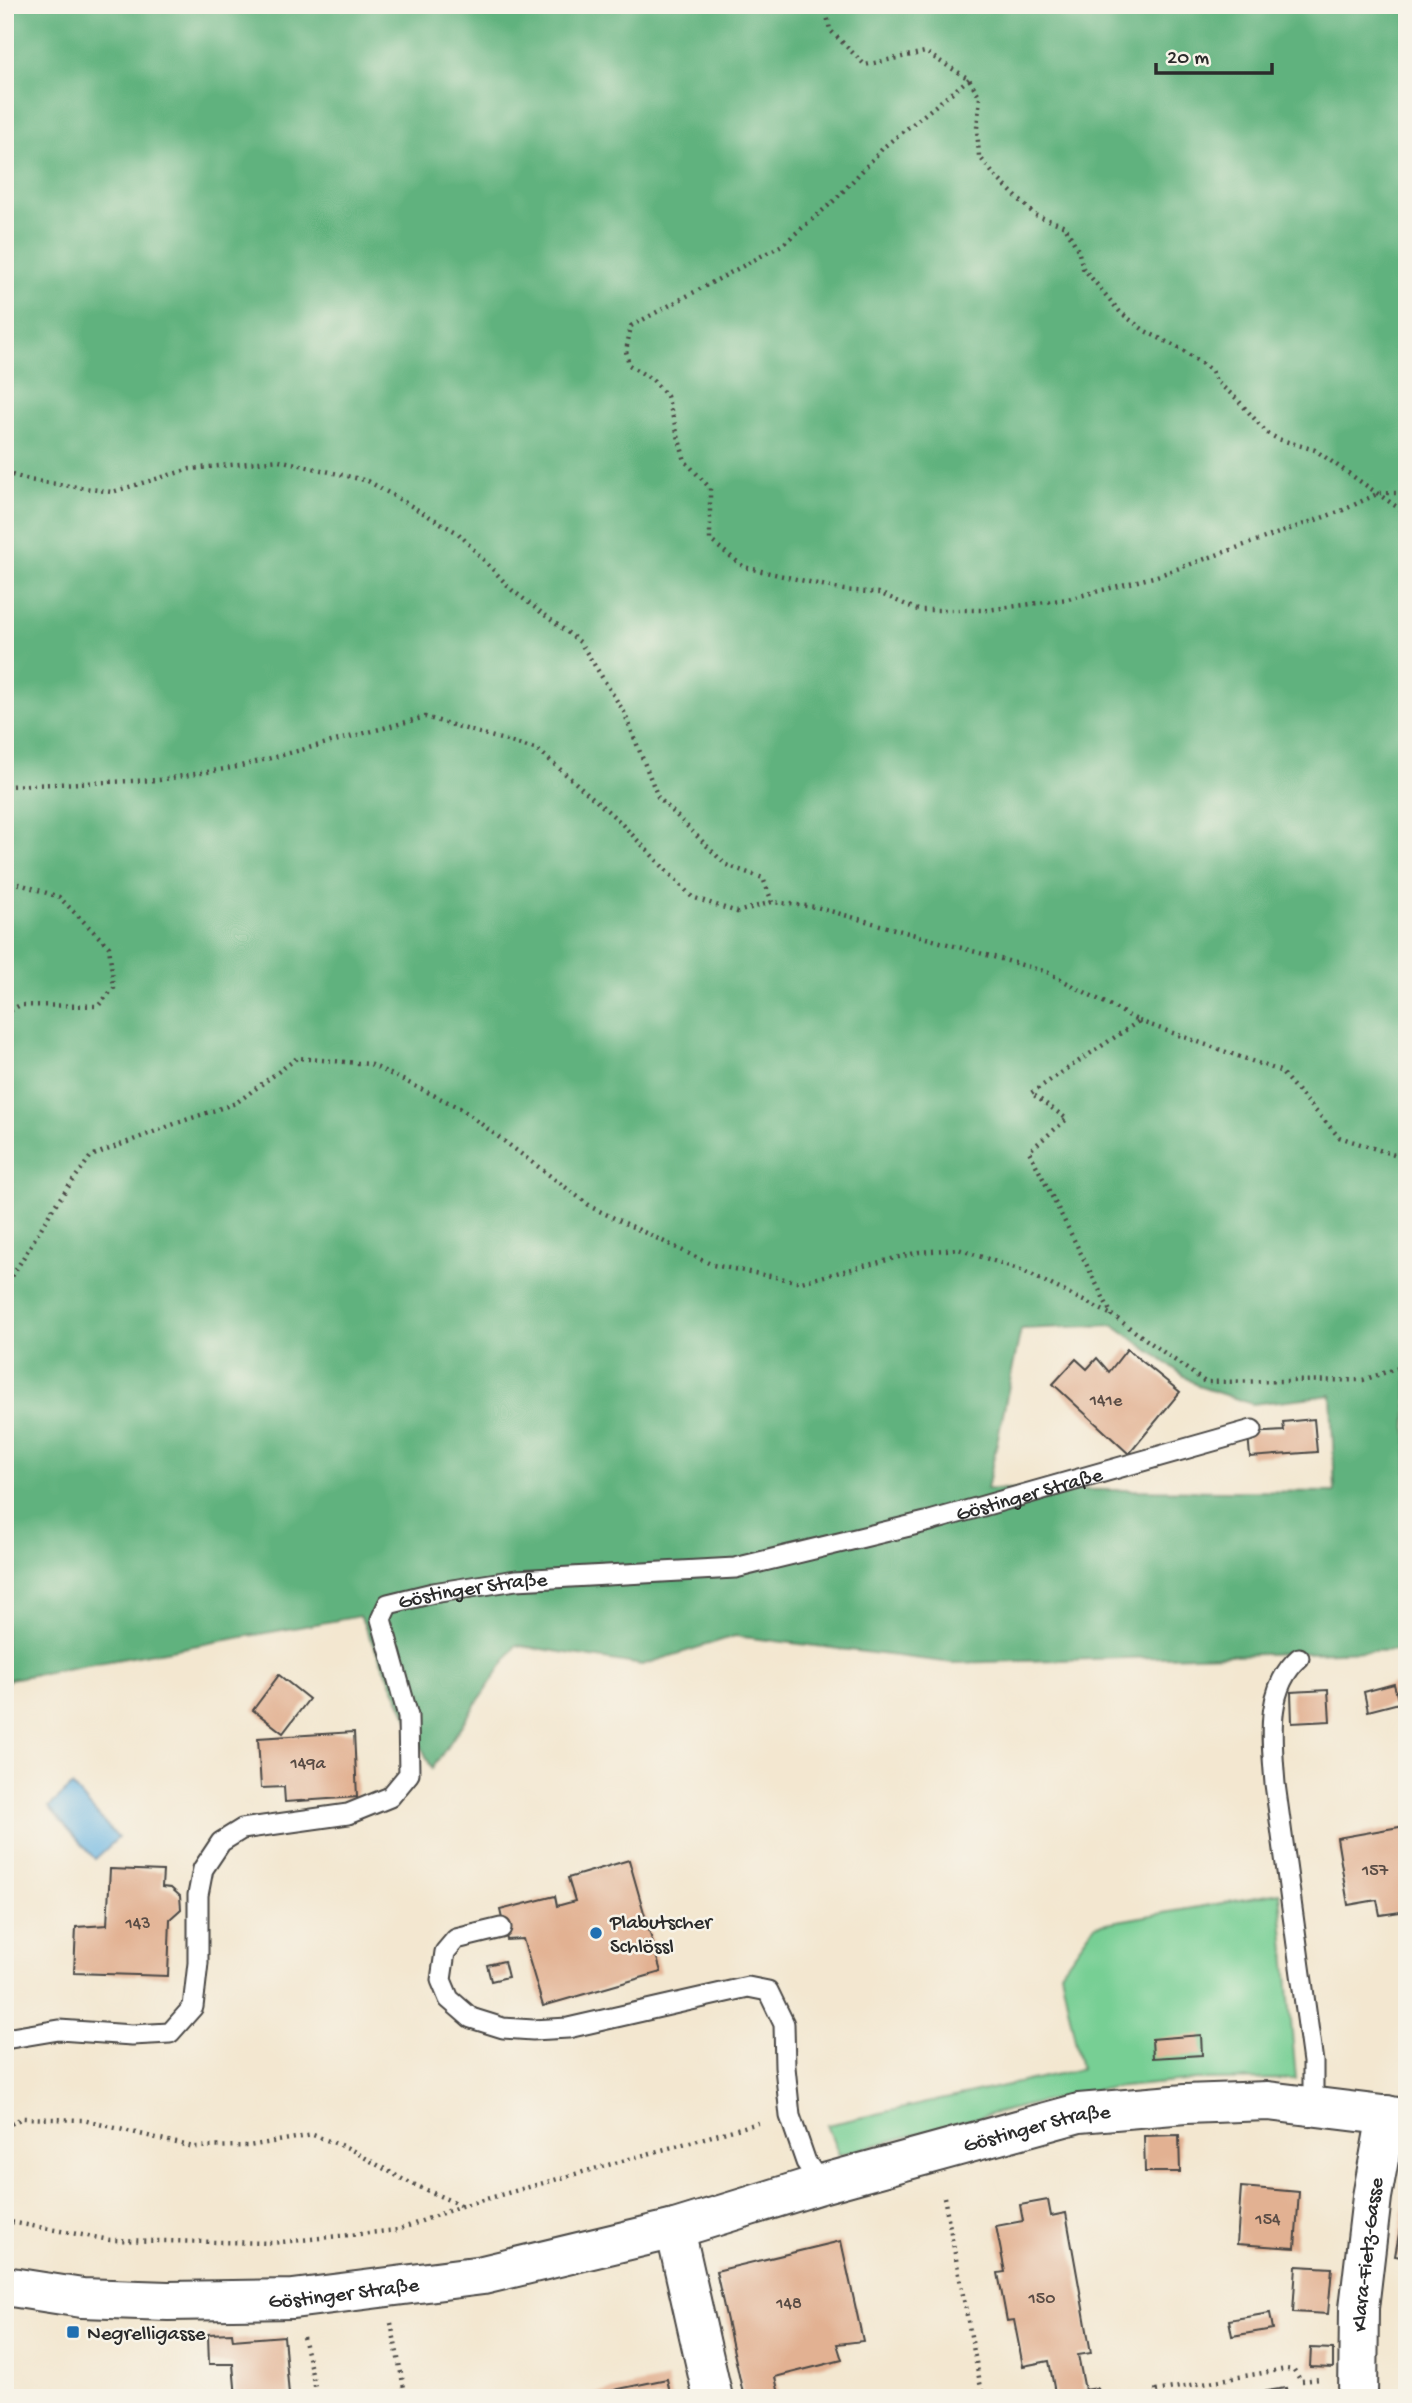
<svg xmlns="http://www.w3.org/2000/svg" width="1412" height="2403" font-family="'Gochi Hand',sans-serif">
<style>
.green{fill:#77cf94;stroke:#517d60;stroke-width:2}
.forest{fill:#61b27e;stroke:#466e54;stroke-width:2;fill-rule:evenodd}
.water{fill:#6ab6e3;stroke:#4a7087;stroke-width:2}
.building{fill:#e2b192}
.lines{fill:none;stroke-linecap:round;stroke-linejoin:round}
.lane-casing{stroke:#494744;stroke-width:23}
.street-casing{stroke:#494744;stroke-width:42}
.path{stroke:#494744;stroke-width:4.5;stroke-dasharray:2 5;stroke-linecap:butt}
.lane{stroke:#fff;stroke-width:19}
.street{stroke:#fff;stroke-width:38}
.poi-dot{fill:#1f6fb2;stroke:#f7f3e8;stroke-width:2.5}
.labels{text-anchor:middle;stroke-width:5;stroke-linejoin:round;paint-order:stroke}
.number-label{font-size:18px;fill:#594c45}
.street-label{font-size:21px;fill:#2b2b2b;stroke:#f7f3e8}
.poi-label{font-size:21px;fill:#2b2b2b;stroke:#f7f3e8;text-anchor:start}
</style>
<rect width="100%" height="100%" fill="#f7f3e8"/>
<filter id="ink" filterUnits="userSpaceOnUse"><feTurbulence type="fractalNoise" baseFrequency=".0143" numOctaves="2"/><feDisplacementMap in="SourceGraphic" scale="14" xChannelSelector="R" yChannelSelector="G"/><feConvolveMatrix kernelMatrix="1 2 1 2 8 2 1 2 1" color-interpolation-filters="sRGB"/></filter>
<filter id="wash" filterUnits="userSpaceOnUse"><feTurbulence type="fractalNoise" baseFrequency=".00686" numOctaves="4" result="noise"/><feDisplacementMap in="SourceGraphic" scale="28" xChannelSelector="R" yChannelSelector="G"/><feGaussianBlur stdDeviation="1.57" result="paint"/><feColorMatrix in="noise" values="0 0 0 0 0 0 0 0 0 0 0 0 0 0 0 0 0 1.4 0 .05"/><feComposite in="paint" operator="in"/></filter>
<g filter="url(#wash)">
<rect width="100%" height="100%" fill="#f3e7d0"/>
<path class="green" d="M1280,1893L1296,2079L1196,2080L1092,2090L983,2116L839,2155L827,2125L1081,2069L1061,1972L1095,1925Z"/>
<path class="forest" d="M5,5H1407V1650L953,1663L735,1636L642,1665L516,1645L432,1769L360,1616L10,1679L5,1684ZM1114,1325L1198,1386L1252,1404L1331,1395L1335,1492L987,1489L1021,1329Z"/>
<path class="water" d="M72,1786L118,1838L95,1859L49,1807Z"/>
<g id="blocks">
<g class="building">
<path d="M1127,1349L1180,1392L1129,1454L1053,1384L1076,1359L1087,1369L1097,1358L1109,1372Z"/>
<path d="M1314,1419L1317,1452L1250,1457L1248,1433L1284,1431L1283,1422Z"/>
<path d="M279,1675L309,1699L283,1733L253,1710Z"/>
<path d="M1394,1684L1399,1703L1368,1711L1364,1692Z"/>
<path d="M1328,1690L1330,1721L1292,1723L1291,1692Z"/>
<path d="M354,1732L357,1797L285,1802L284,1787L261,1788L258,1738Z"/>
<path d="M1405,1826L1407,1911L1380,1915L1377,1900L1348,1905L1337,1838Z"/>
<path d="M629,1860L661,1972L543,2006L523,1939L507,1940L500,1910L555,1896L557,1906L575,1901L568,1878Z"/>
<path d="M110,1869L163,1871L162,1887L171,1888L180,1896L181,1909L170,1919L168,1976L74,1973L76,1927L107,1925Z"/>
<path d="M504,1961L508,1977L491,1981L487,1965Z"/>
<path d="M1201,2035L1202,2055L1153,2058L1152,2039Z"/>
<path d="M1179,2135L1180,2172H1145L1144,2136Z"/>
<path d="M1241,2187L1299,2192L1295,2248L1237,2244Z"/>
<path d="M1048,2200L1051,2216L1066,2213L1091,2353L1078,2355L1085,2390L1098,2388L1100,2398H1056L1049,2361L1023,2366L1014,2320L1007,2321L998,2273L1005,2272L996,2226L1023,2221L1020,2205Z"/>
<path d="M1405,2201H1407V2258L1395,2256Z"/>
<path d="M841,2241L863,2341L837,2344L842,2360L775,2377L780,2398H744L716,2271Z"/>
<path d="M1296,2266L1332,2268L1328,2314L1293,2312Z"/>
<path d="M1270,2313L1273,2329L1232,2336L1229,2320Z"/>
<path d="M232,2333L233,2340L284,2336L289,2395L236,2398L233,2364H209L208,2334Z"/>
<path d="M1311,2348L1333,2349V2368L1310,2367Z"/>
<path d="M667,2379L671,2398H581L580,2397Z"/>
<path d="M1286,2388L1288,2398H1236V2396Z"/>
</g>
</g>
</g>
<g filter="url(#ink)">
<use href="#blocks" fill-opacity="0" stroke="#494744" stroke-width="2"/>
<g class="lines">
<defs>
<g id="lane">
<path d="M1299,1658C1264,1689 1272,1742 1275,1784L1313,2062V2106"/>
<path d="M501,1928L456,1939L445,1952L441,1980L449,1999L471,2018L503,2028L533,2030L568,2028L748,1987L768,1991L784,2024L785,2067L790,2116L806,2162L821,2184"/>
<path id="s1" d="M5,2039L59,2030L132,2035L170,2033L193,2007L198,1963V1895L203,1869L221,1842L242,1829L348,1814L390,1797L409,1774L408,1716L381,1619L388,1604L433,1593L516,1580L735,1568L930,1521L1252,1430"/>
</g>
<g id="street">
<path d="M675,2229L713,2398"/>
<path id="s2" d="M5,2286L82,2298L168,2301L293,2299L483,2275L675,2229L821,2184L1079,2113L1185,2104L1268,2101L1407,2118"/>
<path id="s3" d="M1358,2398L1359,2308L1372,2197L1387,2115"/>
</g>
</defs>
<use href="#lane" class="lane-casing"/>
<use href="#street" class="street-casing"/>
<g class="path">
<path d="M825,5L830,30L865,65L925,52L969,79L980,97L977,128L979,156L995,176L1035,215L1065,226L1078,250L1083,268L1120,312L1145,331L1181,349L1212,371L1216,381L1237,399L1267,433L1278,439L1315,450L1407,514"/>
<path d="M969,79L885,146L835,200L782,245L631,326L626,351L629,365L653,380L667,396L685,461L710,488V540L744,567L844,590L879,593L918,610H987L1068,599L1157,576L1341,511L1379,493H1407"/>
<path d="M5,473L29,480L112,492L190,469L279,460L368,481L458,533L512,590L580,642L624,712L658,797L726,865L763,878L772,902"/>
<path d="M5,786L159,780L237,767L425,717L538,750L618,820L692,897L737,912L772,902L816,907L1047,972L1139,1021L1031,1093L1067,1119L1029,1151L1112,1315L1205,1382L1363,1380L1407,1365"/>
<path d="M5,879L59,897L109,947L114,988L98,1006L20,1005L5,1014"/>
<path d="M1139,1021L1280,1071L1339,1137L1407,1159"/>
<path d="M5,1288L55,1205L91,1156L177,1123L236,1103L297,1058L370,1064L460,1108L593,1208L713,1265L801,1282L919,1252L958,1249L1021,1270L1110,1314"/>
<path d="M5,2127L22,2118L83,2120L193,2147L249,2146L313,2135L348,2148L404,2180L460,2205"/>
<path d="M944,2197L983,2398"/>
<path d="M5,2221L110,2240L272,2243L398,2230L461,2206L762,2122"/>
<path d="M391,2323L406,2398"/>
<path d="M303,2337L318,2398"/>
<path d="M1157,2398L1156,2391L1286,2369L1294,2370L1301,2381L1320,2379"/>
</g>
<use href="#lane" class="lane"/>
<use href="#street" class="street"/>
</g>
</g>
<g class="poi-dot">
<circle cx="596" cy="1933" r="7"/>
<rect x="66" y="2325" width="14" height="14" rx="3.5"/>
</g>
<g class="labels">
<g class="number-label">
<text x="1106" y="1405">141e</text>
<text x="308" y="1768">149a</text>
<text x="1375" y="1875">157</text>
<text x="138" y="1928">143</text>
<text x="1268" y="2224">154</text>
<text x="1042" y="2303">150</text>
<text x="789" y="2308">148</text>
</g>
<g class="street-label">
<text dy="7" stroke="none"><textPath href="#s1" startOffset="1407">Göstinger Straße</textPath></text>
<text dy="7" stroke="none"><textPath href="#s1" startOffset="840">Göstinger Straße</textPath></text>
<text dy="7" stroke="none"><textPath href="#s2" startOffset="1054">Göstinger Straße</textPath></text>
<text dy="7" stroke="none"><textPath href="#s3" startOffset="144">Klara-Fietz-Gasse</textPath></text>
<text dy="7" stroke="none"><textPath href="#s2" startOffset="340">Göstinger Straße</textPath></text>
</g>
<g class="poi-label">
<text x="610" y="1928">Plabutscher<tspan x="610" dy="24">Schlössl</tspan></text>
<text x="87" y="2339">Negrelligasse</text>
</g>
</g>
<rect width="1412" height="2403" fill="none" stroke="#f7f3e8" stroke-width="28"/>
<path d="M1156 63v10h116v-10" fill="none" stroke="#2b2b2b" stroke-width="3.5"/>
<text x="1167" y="63" font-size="21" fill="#2b2b2b" stroke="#f7f3e8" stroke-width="5" paint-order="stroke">20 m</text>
</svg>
